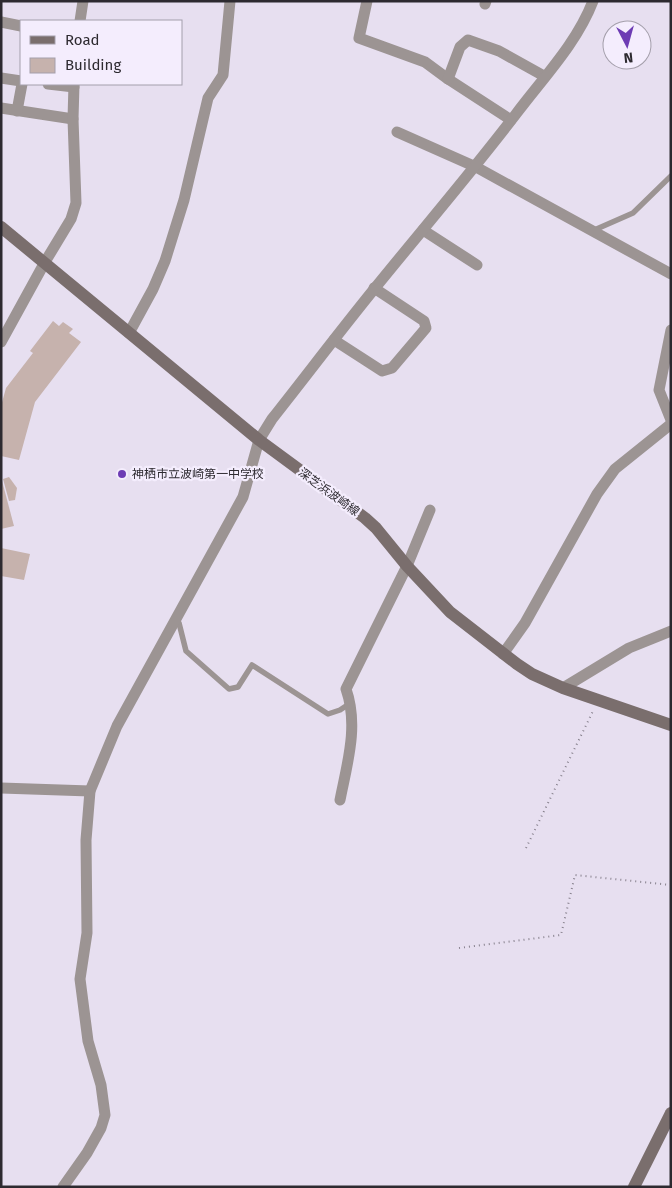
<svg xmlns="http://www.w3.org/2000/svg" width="672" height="1188" font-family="'Fira Sans','Noto Sans JP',sans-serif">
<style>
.building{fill:#c6b2ad}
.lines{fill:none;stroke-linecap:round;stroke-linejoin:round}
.path{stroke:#88828e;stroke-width:2;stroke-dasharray:1 4;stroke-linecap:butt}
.lane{stroke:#9c9493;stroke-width:5.5}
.street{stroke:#9c9493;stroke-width:11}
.secondary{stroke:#7a6e6d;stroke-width:12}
.poi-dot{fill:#6d3cb4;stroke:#f4edfd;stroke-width:2}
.labels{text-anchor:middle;stroke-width:4.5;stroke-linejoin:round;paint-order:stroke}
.poi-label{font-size:12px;fill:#2d2a30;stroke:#f4edfd;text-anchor:start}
.street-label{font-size:12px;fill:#2d2a30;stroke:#f4edfd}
</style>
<rect width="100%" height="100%" fill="#e7dff0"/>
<g class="building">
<path d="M53,321L59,326L63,322L73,329L69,333L81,342L35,402L19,460L1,456V406L6,388L33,353L30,351Z"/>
<path d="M1,477L14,526L1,529Z"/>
<path d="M9,477L17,488L15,500L9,501L3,479Z"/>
<path d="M1,548L30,554L24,580L1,576Z"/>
</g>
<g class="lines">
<g class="path">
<path d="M526,848L593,711"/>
<path d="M459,948L561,935L575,875L671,885"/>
</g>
<g class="lane">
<path d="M592,231L633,213L671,176"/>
<path d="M175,620L179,623L186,651L229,689L238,687L252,665L328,714L340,710L349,704"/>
</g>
<g class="street">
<path d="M367,1L359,38L425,62L448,79L511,120"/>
<path d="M485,4L486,1"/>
<path d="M80,21L83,1"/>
<path d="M1,22L21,26"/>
<path d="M1,78L21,81"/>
<path d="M448,79L460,47L468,40L499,51L544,76"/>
<path d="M48,84L74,87"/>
<path d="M1,108L73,119"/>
<path d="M17,111L22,84"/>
<path d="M397,132L476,167L671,274"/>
<path d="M423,230L477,265"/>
<path d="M671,330L659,390L671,420"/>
<path d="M129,333L153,289L165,261L184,200L208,98L223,75L230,1"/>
<path d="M334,340L382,371L392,368L426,328L424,321L374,288"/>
<path d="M1,342L45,262L71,219L76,203L73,119L74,84"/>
<path d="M503,654L525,623L597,494L615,469L671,424"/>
<path d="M563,688L629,648L671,631"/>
<path d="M1,788L90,791"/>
<path d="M340,800C347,764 359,726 346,689L407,566L430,510"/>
<path d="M63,1187L87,1153L101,1128L105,1115L101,1085L88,1041L80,979L87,933L86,840L90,791L117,726L243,497L259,440L272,419C306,376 340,331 375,288C422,230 471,173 516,114C543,78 577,43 593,1"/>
</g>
<g class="secondary">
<path d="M1,227L259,440L365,518L376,528L407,566L450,612L517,664L532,674L563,688L671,725"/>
<path d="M634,1187L671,1113"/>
</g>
</g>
<circle class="poi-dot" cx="122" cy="474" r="5"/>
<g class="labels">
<g class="poi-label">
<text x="132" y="478">神栖市立波崎第一中学校</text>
</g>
<g class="street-label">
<text transform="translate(329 492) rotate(36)" y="4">深芝浜波崎線</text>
</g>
</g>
<rect width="672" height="1188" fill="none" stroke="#2d2a30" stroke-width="5"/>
<rect x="20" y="20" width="162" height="65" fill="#f4edfd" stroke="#a49fab"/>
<rect x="30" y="36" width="25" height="8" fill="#7a6e6d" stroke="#a49fab"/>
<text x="65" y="45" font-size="15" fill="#2d2a30">Road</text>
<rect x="30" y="58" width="25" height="15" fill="#c6b2ad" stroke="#a49fab"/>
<text x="65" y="70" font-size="15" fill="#2d2a30">Building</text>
<g transform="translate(627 45) rotate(174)"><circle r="24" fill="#f4edfd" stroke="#a49fab"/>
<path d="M0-4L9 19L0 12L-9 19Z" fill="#6d3cb4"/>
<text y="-8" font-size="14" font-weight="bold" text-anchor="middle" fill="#2d2a30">N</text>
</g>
</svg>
